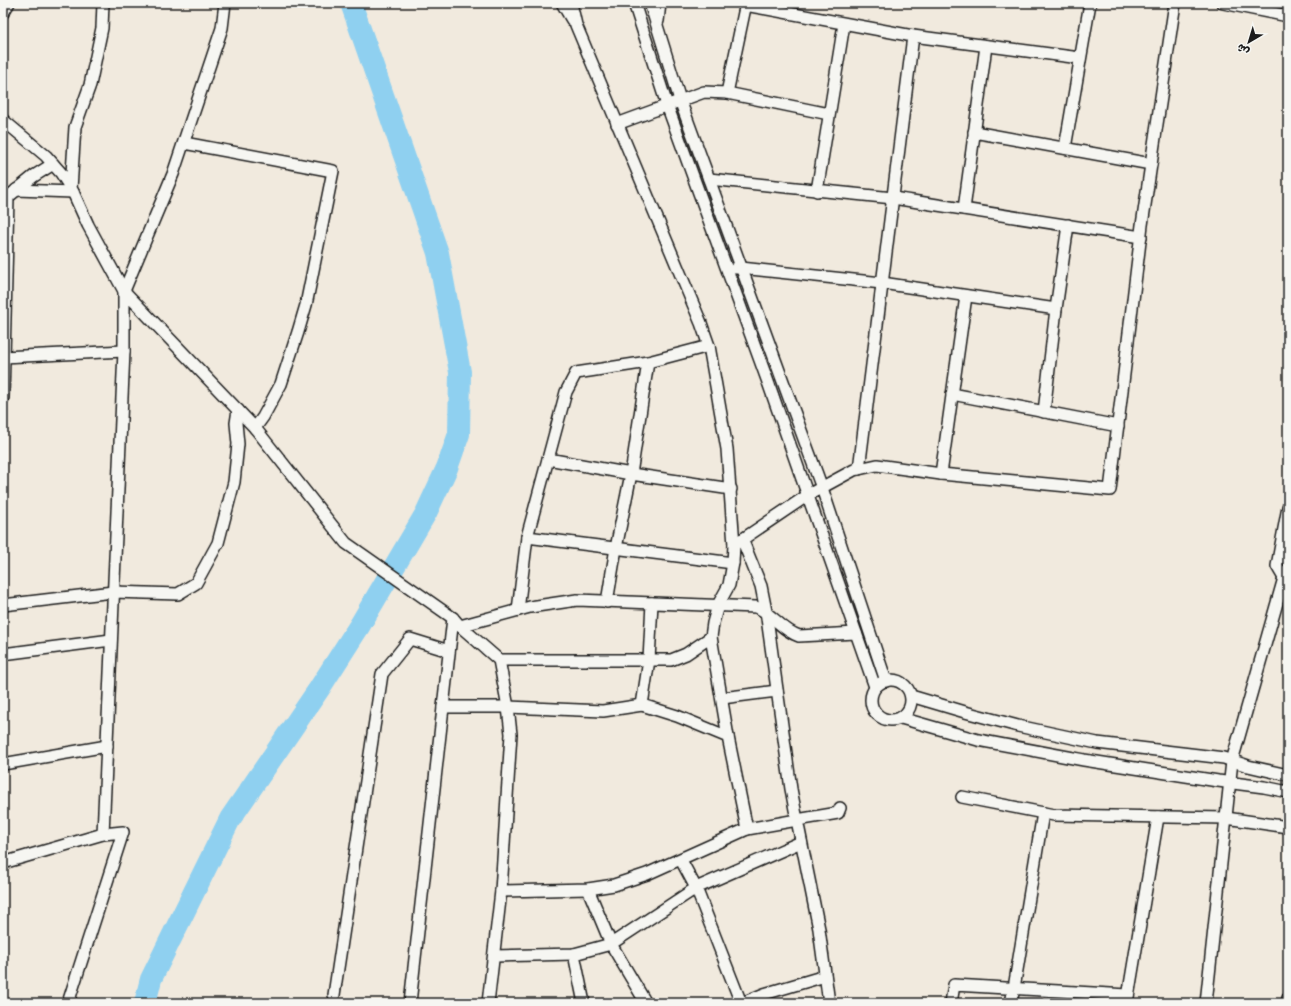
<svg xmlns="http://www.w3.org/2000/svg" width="1291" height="1006" font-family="Kalam,'Playpen Sans Arabic',sans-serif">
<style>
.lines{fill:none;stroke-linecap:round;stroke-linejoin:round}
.river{stroke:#8fd0f0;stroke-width:22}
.minor-casing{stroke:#1c1c1c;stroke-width:14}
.minor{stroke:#f6f6f2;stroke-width:11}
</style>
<rect width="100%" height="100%" fill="#f1eade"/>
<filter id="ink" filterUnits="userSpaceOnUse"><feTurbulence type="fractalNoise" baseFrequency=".025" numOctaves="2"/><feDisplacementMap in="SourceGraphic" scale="8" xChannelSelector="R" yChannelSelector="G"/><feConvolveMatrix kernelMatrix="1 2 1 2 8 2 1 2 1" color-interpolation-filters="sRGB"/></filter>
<g filter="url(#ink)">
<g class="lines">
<path class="river" d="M145,1003L151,979L230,819L319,689L360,625L426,513L447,468L459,434L460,372L438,253L351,3"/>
<defs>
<g id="minor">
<path d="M225,3L222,28L173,174L124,291L255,428L346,543L453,618L460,626L499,660L508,707L511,734L501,891L488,1003"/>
<path d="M562,3L572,20"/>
<path d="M571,3L576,25L701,323L709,346L727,449L734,545"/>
<path d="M634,3L667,105L768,382L875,687"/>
<path d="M650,3L680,100L822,488L886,681"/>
<path d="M1223,3L1288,16"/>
<path d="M745,5L913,36L1080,58"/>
<path d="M3,13L9,3"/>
<path d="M658,21L660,3"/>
<path d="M727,93L746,3"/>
<path d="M3,120L46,156L61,173L73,192L88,225L124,291V351L103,834"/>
<path d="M617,124L704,92L727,93L829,114"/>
<path d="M974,132L1151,164"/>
<path d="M184,143L333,171L306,305L298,332L281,384L263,417L255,428"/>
<path d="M1065,148L1090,3"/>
<path d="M709,179L893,198L1141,237"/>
<path d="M71,189L75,127L90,85L102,28L103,3"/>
<path d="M16,190L73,192"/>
<path d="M817,191L844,24"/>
<path d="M3,201L34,176L53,164"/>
<path d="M964,209L986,46"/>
<path d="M736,268H741L882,283L1056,309"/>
<path d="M3,357L124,351"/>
<path d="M952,394L1118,426"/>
<path d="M3,398L8,197"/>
<path d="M1044,412L1056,309L1068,225"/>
<path d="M548,459L631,474L731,489"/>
<path d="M859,469L913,36"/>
<path d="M941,474L966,296"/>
<path d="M1288,507L1277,566L1284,578L1288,571"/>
<path d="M527,537L566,392L576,373L648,362"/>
<path d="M742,539L761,586L766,611L791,789L797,820L838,813L840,808"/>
<path d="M607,602L616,548L631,474L648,362L709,346"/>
<path d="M3,605L113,592L178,594L196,583L218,543L234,482L238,444L236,423L238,410"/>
<path d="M518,610L527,537L733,563"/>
<path d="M460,626L530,607L577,600L756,607C773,614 781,630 799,636L856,633"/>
<path d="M711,637L728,737"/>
<path d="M3,654L111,640"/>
<path d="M499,660H649L652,603"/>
<circle cx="891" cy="700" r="20"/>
<path d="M911,696L965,712L1018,726L1097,743L1224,758L1248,766L1288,775"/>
<path d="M722,698L777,691"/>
<path d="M642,705L677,716L728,737L747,829L797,820L819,929L829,1003"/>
<path d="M443,707H508L603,711L642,705L649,660H671L686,654L711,637L713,623L718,605L729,585L733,563L734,545L808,495L854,470L877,465L941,474L1110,490L1142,225L1175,3"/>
<path d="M901,718L978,740L1084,760L1218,781L1264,787L1288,792"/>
<path d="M3,764L107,746"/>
<path d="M962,797L1054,815L1226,818L1288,827"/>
<path d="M681,860L696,888L741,1003"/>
<path d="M3,863L103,834L123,832L68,1003"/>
<path d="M588,889L611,944L646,1003"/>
<path d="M501,891L588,889L614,885L647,874L747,829"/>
<path d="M574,954L584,1003"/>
<path d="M494,956L574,954L611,944L696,888L801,842"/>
<path d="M334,995L382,674L410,639L449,651"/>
<path d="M410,1003L453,618"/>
<path d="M742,1003L764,994L825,976"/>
<path d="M951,1003L954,985L1128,995"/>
<path d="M1011,1003L1014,988L1043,813"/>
<path d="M1127,1003L1158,817"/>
<path d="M1206,1003L1232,761L1284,578L1288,579"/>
<path d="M1287,1003L1288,998"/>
</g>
</defs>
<use href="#minor" class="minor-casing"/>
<use href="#minor" class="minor"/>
</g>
</g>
<rect width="1291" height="1006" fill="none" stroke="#f6f6f2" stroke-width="16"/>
<rect x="8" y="8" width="1275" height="990" fill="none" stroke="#1c1c1c" stroke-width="1.5" filter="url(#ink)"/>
<g transform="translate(1249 42) rotate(218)" stroke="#f6f6f2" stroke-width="3" paint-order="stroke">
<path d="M0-3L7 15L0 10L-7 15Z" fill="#1c1c1c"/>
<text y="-6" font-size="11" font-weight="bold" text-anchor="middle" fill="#1c1c1c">ش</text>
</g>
</svg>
